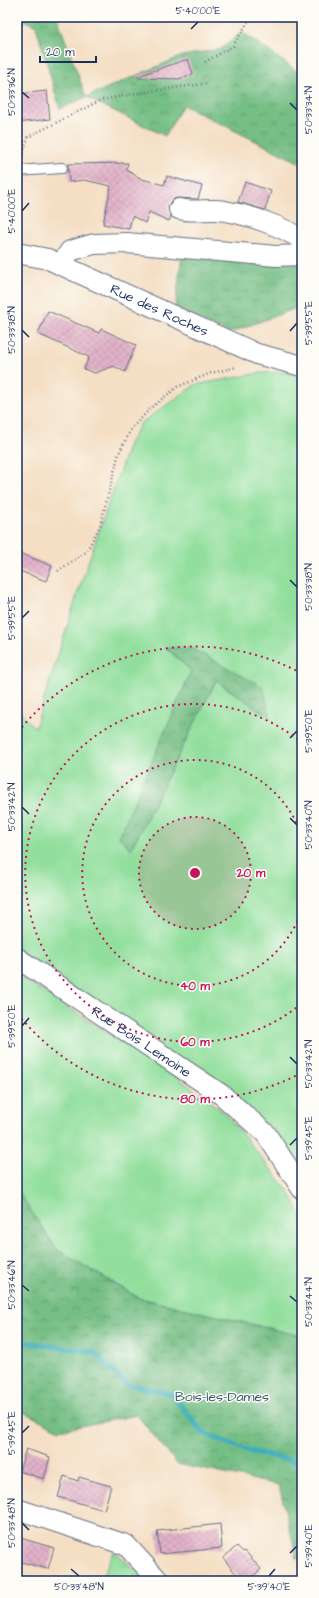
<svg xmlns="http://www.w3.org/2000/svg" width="319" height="1598" font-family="'Architects Daughter',sans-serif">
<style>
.green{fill:#92df9d;stroke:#56877e;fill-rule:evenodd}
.forest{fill:url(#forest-crowns);stroke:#487671}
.park{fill:url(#park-tufts);stroke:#56877e}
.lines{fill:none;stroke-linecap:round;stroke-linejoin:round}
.stream{stroke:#3eaeb9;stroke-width:5.5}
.building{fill:url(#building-cross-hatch)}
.service-casing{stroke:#676d82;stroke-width:12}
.minor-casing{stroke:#676d82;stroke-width:22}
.path{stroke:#676d82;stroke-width:2.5;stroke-dasharray:1 3;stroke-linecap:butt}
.service{stroke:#fff;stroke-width:10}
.minor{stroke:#fff;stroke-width:20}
.ticks{fill:none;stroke:#1b2f5e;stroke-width:1.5}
.ring{fill:none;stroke:#c2185b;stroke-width:2;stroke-dasharray:2 4}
.labels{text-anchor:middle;stroke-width:3;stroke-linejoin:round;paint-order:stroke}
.street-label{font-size:14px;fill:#1b2f5e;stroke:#fdfcf7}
.park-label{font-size:14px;fill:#395b6e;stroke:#fdfcf7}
.centre{fill:#c2185b;stroke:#fdfcf7;stroke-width:2}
.ring-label{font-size:12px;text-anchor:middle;font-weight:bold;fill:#c2185b;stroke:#fdfcf7;stroke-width:3;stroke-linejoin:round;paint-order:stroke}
.neatline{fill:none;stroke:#1b2f5e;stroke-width:1.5}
.ticks-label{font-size:10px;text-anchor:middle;fill:#1b2f5e}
</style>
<defs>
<pattern id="forest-crowns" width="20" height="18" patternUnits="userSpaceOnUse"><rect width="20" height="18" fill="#75be84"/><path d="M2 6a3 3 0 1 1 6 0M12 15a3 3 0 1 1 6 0" fill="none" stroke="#5f9b6f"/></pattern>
<pattern id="park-tufts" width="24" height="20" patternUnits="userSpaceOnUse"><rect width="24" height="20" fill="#92df9d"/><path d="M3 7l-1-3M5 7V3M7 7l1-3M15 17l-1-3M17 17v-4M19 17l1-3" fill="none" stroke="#7dc08a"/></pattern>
<pattern id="building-cross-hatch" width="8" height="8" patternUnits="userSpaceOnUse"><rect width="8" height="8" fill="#e2b2c8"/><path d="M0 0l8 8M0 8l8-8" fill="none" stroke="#c199ae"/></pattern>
</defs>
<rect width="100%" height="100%" fill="#fdfcf7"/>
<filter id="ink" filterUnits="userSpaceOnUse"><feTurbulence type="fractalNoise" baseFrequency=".025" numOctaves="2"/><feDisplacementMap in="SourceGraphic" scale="8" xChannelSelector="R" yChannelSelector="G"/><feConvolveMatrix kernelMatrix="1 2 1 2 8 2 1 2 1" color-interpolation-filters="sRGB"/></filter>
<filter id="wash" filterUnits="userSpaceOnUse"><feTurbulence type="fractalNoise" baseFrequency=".012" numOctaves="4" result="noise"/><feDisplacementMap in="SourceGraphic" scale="16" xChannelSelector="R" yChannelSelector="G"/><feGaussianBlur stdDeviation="0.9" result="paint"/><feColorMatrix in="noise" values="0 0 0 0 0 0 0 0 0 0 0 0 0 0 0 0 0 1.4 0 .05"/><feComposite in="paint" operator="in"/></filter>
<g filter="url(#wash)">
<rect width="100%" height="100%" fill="#f4dfc4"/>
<g class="green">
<path d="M302,371V1177L275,1131L17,949V709L35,728L78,592L129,444L141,423L195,385L260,373ZM166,648L271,717L216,681L131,849L120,837L191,671Z"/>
<path d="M17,975L177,1077L225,1113L287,1189L302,1216V1336L139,1298L57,1250L17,1190Z"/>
</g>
<g class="forest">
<path d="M18,17H57L86,97L182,56L221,49L242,32L302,75V164L183,105L165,136L86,97L60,109L36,26Z"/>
<path d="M182,254L302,258V306L229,333L175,310Z"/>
<path d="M166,647L193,649L263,687L271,718L216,681L131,849L119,837L191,671Z"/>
<path d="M17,1190L57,1250L139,1298L302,1336V1557L297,1559L279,1485L177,1464L137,1415L60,1430L17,1409Z"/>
</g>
<path class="park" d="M114,1551L149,1581H100Z"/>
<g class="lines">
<path class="stream" d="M17,1341L94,1352L126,1384L172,1394L203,1433L249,1451L302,1463"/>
</g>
<g id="blocks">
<g class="building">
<path d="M188,59L193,74L179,79L138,78V76Z"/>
<path d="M47,91L50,119L17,123V94Z"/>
<path d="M128,163L126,170L142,179L164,185L167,176L202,186L198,199L176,198L171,201L168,207L171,217L169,221L149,212L145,223L132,216L129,229L103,224L111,186L84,180L69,182L68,164Z"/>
<path d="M245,182L271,191L265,210L238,202Z"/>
<path d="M48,311L99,333L101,329L136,345L125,372L114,366L95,373L84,369L89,357L38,334Z"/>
<path d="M17,552L52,566L46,581L17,570Z"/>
<path d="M26,1449L50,1457L44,1479L19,1471Z"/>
<path d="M64,1476L78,1481L79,1477L111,1486L104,1510L58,1497Z"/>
<path d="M220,1524L222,1548L160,1554L157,1531Z"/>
<path d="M17,1537L54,1548L48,1569L17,1561Z"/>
<path d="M237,1546L243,1552L245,1551L261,1569L248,1581H242L223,1558Z"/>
</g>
</g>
</g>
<g filter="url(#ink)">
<use href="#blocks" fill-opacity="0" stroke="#676d82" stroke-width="1"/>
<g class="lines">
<defs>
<path id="service" d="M17,171L62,168"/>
<g id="minor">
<path d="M179,209C195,213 209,208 225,211C248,215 283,226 302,240"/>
<path id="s1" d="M17,253L48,259L257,354L302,366"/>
<path d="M61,265L70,251L94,244L127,243L276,256L302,255"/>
<path id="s2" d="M17,958L222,1095L266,1134L302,1189"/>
<path d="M17,1509L126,1545L159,1581"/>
</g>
</defs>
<use href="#service" class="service-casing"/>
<use href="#minor" class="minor-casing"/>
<g class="path">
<path d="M205,62L233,46L251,17"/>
<path d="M22,157L28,137L101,100L139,93L209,83"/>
<path d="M58,571L86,552L100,526L119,453L131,429L151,408L177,387L211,373L237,367"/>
</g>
<use href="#service" class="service"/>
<use href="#minor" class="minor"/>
</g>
</g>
<path class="ticks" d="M191,29L198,22M22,92L29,98M290,103L297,110M22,211L29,203M22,330L29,337M290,331L297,323M290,580L297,587M22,618L29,611M290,738L297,731M22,807L29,814M290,818L297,825M22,1026L29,1018M290,1057L297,1064M290,1145L297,1138M22,1285L29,1291M290,1296L297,1302M22,1433L29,1426M22,1523L29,1530M290,1553L297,1546M71,1569L79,1576M269,1576L275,1569"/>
<circle cx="195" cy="873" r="56" fill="#c2185b" fill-opacity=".12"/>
<g class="ring">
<circle cx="195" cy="873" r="56"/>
<path d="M302 910A113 113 0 1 1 302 836"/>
<path d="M301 1004A169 169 0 1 1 301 742"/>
<path d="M301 1073A226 226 0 0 1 18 1014M18 732A226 226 0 0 1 301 673"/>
</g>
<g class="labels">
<g class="street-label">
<text dy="5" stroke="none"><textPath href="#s1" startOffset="154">Rue des Roches</textPath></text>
<text dy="5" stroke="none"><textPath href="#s2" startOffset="150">Rue Bois Lemoine</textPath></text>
</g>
<g class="park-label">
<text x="222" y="1401">Bois-les-Dames</text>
</g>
</g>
<circle cx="195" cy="873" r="6" class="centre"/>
<g class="ring-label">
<text x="251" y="877">20 m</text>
<text x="195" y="990">40 m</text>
<text x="195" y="1046">60 m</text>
<text x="195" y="1103">80 m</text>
</g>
<rect width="319" height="1598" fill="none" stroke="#fdfcf7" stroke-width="44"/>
<path d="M40 56v6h56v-6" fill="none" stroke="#1b2f5e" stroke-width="2"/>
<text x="46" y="56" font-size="12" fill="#1b2f5e" stroke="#fdfcf7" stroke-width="3" paint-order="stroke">20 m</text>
<rect x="22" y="22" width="275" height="1554" class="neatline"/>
<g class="ticks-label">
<text x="198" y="14">5°40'00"E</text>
<text transform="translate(11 92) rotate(-90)" y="4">50°33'36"N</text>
<text transform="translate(308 110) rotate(-90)" y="4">50°33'34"N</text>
<text transform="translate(11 211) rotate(-90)" y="4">5°40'00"E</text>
<text transform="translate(308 323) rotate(-90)" y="4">5°39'55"E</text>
<text transform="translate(11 330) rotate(-90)" y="4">50°33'38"N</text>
<text transform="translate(308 587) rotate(-90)" y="4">50°33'38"N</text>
<text transform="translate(11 618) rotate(-90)" y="4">5°39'55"E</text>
<text transform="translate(308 731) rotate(-90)" y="4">5°39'50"E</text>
<text transform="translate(11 807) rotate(-90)" y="4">50°33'42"N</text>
<text transform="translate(308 825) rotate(-90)" y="4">50°33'40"N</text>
<text transform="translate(11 1026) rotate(-90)" y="4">5°39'50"E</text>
<text transform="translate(308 1064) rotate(-90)" y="4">50°33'42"N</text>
<text transform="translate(308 1138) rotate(-90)" y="4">5°39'45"E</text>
<text transform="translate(11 1285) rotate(-90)" y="4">50°33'46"N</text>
<text transform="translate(308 1302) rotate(-90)" y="4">50°33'44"N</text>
<text transform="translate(11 1433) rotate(-90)" y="4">5°39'45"E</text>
<text transform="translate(11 1523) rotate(-90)" y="4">50°33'48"N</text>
<text transform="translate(308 1546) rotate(-90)" y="4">5°39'40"E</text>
<text x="79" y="1590">50°33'48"N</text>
<text x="269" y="1590">5°39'40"E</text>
</g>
</svg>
